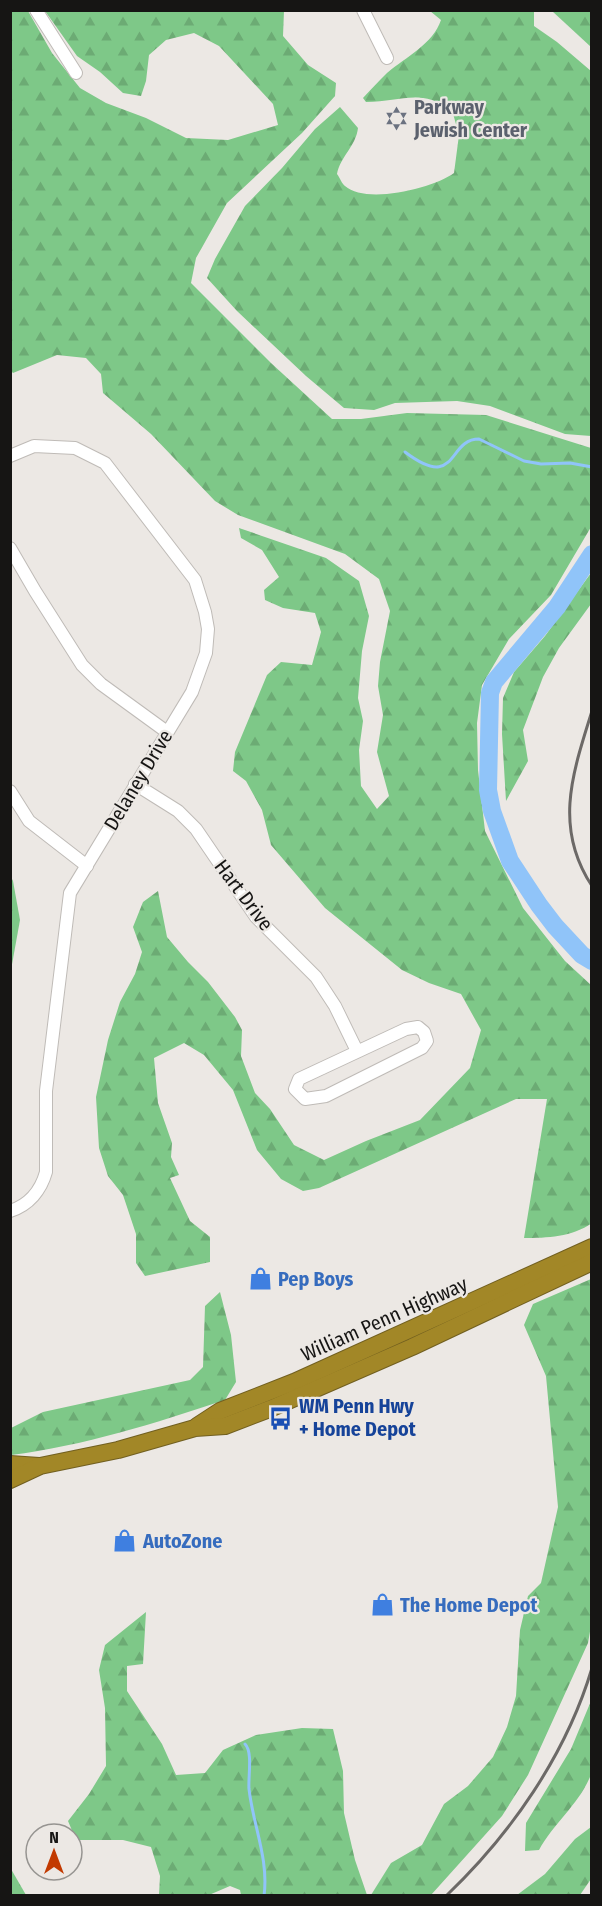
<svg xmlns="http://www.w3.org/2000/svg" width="602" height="1906" font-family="'Fira Sans Condensed',sans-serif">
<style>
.forest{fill:url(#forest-firs)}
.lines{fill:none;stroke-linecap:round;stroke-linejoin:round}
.stream{stroke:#90c4f9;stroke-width:3}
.river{stroke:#90c4f9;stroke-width:18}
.minor-casing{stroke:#bfbbb7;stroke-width:14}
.highway-casing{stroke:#715f20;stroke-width:18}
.minor{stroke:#fff;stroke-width:12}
.highway{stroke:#a28727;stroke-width:16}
.rail{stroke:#6c6967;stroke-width:3}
.labels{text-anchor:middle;stroke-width:4.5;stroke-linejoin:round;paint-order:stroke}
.worship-label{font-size:20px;font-weight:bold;fill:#5b616d;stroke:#ece8e4;text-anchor:start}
.street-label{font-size:20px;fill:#161514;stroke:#ece8e4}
.shop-label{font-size:20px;font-weight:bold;fill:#366cbe;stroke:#ece8e4;text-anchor:start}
.transit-label{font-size:20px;font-weight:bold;fill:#164399;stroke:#ece8e4;text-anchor:start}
</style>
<defs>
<pattern id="forest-firs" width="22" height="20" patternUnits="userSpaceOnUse" patternTransform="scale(1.5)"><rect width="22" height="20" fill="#7ec888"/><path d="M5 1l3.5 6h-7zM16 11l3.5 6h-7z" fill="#6cab74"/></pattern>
</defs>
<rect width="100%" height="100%" fill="#ece8e4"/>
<g class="forest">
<path d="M11,10L28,11L52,53L80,88L106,103L146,118L186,138L228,140L278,125L273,104L219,46L194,33L166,40L149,55L146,81L141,96L123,93L100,72L77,56L45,11H284L283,36L308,65L336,83L335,96L302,133L227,203L196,258L191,283L271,363L332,419H361L407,413L486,415L591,448V527L551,595L509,639L482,685L477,723L478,770L485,831L523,908L565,961L591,985L592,1223C572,1237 547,1238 524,1238L547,1099H516L319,1188L303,1191L281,1179L257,1150L233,1090L204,1055L184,1043L154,1058L158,1103L172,1143L171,1157L179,1175L170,1178L190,1221L210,1237V1262L145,1276L136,1263V1234L123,1195L108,1176L99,1148L96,1097L108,1040L120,1002L135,974L142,952L133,927L143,902L158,891L167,937L188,962L208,982L235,1017L242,1030L241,1056L255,1093L270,1109L294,1145L324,1160L366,1141L420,1120L470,1068L481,1030L461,994L429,983L402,970L325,908L271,845L262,810L246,781L233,771L235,752L267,675L281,662L312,665L321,632L315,613L283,608L265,600L264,590L279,577L262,550L241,538L239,528L326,558L359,581L369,616L362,651L358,698L363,721L359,750L361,786L377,809L389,796L377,752L383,715L378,686L380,662L390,611L379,579L345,554L238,515L215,501L151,434L103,393L101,374L86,358L57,355L13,373L11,371Z"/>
<path d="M418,11H534V26L557,42L591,71V436L565,434L490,406L457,401L395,403L374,410L344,408L306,376L237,311L207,278L215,259L245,206L282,168L315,129L340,107L358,128C356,146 340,157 337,174C340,178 342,184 345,186C366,205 434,188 454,173L459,135L452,110C419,88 401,102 366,102L363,98C371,89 379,81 387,73C406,57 433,44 441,20L430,11Z"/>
<path d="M552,11H591V47Z"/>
<path d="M591,573V604L559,648L543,677L523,730L528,761L506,801L502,734L503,698L514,672L545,636Z"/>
<path d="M11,877L13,881L20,920L11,970Z"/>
<path d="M591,1279L592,1620L588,1643L528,1775L502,1816L431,1895H371L391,1863L422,1845L444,1804L468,1786L493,1757L507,1727L516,1696L520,1630L528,1596L541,1583L558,1507L546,1376L524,1325L533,1304Z"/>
<path d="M220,1292L231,1335L236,1382L225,1400C156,1423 83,1446 11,1455V1428L43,1412L190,1380L203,1367L205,1306Z"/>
<path d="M146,1612L143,1664L127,1666V1691L162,1744L176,1775L205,1773L223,1750L256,1735L302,1728L333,1729L343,1771L344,1813L355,1860L367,1895H241L240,1890L230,1886L209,1895H159L160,1876L151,1847L123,1840H76L68,1821L89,1794L106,1766L105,1708L99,1670L105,1645Z"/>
<path d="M591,1701C592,1715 594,1767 590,1777C578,1805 553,1824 539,1850L525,1851L526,1823L571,1749Z"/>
<path d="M591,1827V1879L580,1895H517L545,1874L575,1839Z"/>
<path d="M11,1869L26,1895H11Z"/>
</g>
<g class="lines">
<g class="stream">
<path d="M405,452C458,492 447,439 479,439L524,461L541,464L570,463L592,467"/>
<path d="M245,1744C253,1752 248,1777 249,1789C253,1825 269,1859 264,1896"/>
</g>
<path class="river" d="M592,554L557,607L494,682L490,693L488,790L492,811L510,861L539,905L555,926L582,955L592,961"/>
<defs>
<g id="minor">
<path d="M36,10L76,73"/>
<path d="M363,10L387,58"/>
<path d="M10,456L34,446L75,448L105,463L195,580L205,612L208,629L206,653L192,692L70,893L46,1091V1172C41,1190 29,1205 10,1211"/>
<path d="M10,548L35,591L82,665L101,684L167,732"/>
<path d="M135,784L178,811L196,829L256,917L316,977L335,1006L357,1051"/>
<path d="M10,791L29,821L87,866"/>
<path d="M418,1027L424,1032L427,1041L422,1048L326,1096L305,1099L295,1089L299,1079L406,1029Z"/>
</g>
<g id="highway">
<path d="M197,1426L220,1411L294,1382L592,1247"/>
<path d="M10,1464L39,1466"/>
<path d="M10,1480L40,1466L118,1450L195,1428L225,1426L272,1408L412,1347L592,1262"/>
</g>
</defs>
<use href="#minor" class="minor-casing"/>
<use href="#highway" class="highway-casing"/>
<use href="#minor" class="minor"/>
<use href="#highway" class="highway"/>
<g class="rail">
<path d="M592,711C573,772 553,827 592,886"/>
<path d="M446,1896C511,1834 566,1755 592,1668"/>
</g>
</g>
<defs>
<symbol id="synagogue-bare" viewBox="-9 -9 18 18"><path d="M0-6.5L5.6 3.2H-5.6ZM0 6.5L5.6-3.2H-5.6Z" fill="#6b7280" stroke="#ece8e4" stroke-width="2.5" paint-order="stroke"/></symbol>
<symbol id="shop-bare" viewBox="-9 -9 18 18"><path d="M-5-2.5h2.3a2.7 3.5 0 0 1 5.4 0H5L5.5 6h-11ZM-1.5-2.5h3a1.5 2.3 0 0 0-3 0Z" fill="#3f7fe0" stroke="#ece8e4" stroke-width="2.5" paint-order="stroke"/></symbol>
<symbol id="bus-bare" viewBox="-9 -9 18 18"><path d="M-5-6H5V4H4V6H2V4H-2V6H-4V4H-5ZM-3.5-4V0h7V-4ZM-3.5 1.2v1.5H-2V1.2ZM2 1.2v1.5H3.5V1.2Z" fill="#1a4fb4" stroke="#ece8e4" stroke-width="2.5" paint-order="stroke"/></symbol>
</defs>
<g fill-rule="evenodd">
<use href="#synagogue-bare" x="380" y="102" width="33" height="33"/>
<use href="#shop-bare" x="244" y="1262" width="33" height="33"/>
<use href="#bus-bare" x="264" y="1402" width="33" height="33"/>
<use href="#shop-bare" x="108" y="1524" width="33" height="33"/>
<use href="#shop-bare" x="366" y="1588" width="33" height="33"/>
</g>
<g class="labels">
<g class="worship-label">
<text x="414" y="114">Parkway<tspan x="414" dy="23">Jewish Center</tspan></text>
</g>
<g class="street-label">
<text transform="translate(138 780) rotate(-59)" y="7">Delaney Drive</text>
<text transform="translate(244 895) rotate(53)" y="7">Hart Drive</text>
<text transform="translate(384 1319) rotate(-24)" y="7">William Penn Highway</text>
</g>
<g class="shop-label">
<text x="278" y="1286">Pep Boys</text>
<text x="143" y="1548">AutoZone</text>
<text x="400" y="1612">The Home Depot</text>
</g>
<g class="transit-label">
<text x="299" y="1413">WM Penn Hwy<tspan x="299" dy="23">+ Home Depot</tspan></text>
</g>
</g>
<rect width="602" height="1906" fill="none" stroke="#161514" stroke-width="24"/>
<g transform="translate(54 1852)"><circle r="28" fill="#ece8e4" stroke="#969491" stroke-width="1.5"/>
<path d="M0-4.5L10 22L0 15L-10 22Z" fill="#c23a01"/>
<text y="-9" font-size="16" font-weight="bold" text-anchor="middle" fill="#161514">N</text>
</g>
</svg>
